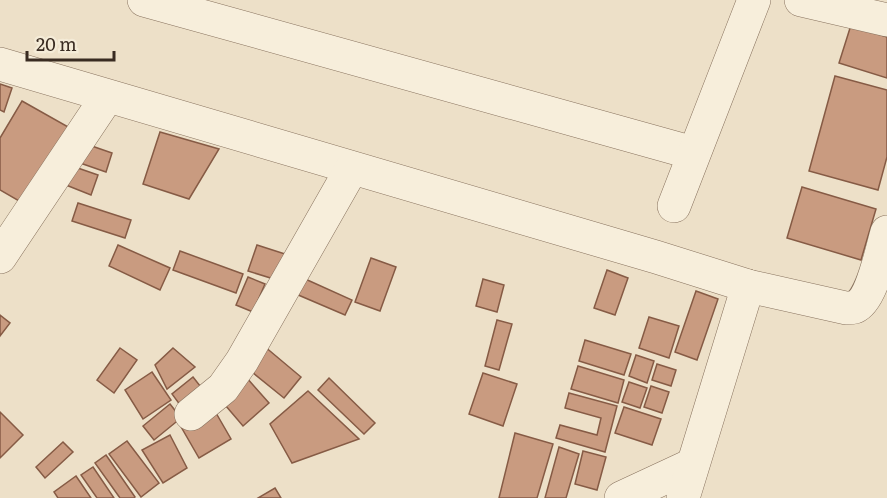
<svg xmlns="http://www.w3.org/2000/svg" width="887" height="498" font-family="Literata,serif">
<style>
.building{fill:#c99b80;stroke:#865b45;stroke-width:1.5}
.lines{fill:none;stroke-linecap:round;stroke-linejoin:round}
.street-casing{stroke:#88725e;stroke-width:34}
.street{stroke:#f7eedb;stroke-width:33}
</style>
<rect width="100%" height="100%" fill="#ede0c8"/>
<g class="building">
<path d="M851,25L887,37V78L839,63Z"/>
<path d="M835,76L887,90V157L878,190L809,171Z"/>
<path d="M0,84L12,88L4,112L0,110Z"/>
<path d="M22,101L70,128L26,205L0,190V138Z"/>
<path d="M160,132L219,149L189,199L143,184Z"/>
<path d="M86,144L112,153L106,172L80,163Z"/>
<path d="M72,166L98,175L91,195L66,185Z"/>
<path d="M802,187L876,209L861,260L787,238Z"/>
<path d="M78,203L131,220L125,238L72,221Z"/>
<path d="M118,245L170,268L160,290L109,266Z"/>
<path d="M257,245L285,254L277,280L248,271Z"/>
<path d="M180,251L243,274L236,293L173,270Z"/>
<path d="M371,258L396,267L380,311L355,302Z"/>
<path d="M607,270L628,278L615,315L594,308Z"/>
<path d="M248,277L265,284L253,312L236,305Z"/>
<path d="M303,278L352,300L345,315L296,294Z"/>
<path d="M483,279L504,285L497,312L476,306Z"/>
<path d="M696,291L718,299L697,360L675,352Z"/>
<path d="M0,315L10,323L0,336Z"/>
<path d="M649,317L679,326L669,358L639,348Z"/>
<path d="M497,320L512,324L499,370L485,366Z"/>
<path d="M585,340L631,354L624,375L579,361Z"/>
<path d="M264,346L301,377L284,398L247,368Z"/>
<path d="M120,348L137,360L114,393L97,380Z"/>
<path d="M173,348L195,367L167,389L155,365Z"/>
<path d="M636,355L654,361L647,383L629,376Z"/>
<path d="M657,364L676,370L671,386L652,380Z"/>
<path d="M578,366L624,380L618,403L571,389Z"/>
<path d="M152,372L171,400L143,419L125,390Z"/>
<path d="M483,373L517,384L503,426L469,414Z"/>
<path d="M193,377L208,396L186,413L172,394Z"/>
<path d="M246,377L269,403L243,426L220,399Z"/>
<path d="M329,378L375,423L364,434L318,390Z"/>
<path d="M629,382L647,388L640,408L622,402Z"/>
<path d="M651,386L669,392L662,413L644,407Z"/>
<path d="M308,391L359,439L292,463L270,424Z"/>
<path d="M569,393L617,406L605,452L556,438L560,425L597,435L601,418L565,408Z"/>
<path d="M170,404L181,418L154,440L143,426Z"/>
<path d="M212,406L231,439L199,458L180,425Z"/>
<path d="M624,407L661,419L652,445L615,433Z"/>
<path d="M0,412L23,435L0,458Z"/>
<path d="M515,433L553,444L537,498H499Z"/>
<path d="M170,435L187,468L163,483L142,450Z"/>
<path d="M127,441L159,483L141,497L109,454Z"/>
<path d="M63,442L73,452L45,478L36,467Z"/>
<path d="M559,447L579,454L566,498H545Z"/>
<path d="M583,451L606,457L597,490L575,484Z"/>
<path d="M106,455L135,497L134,498H120L95,463Z"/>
<path d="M93,467L114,498H97L81,475Z"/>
<path d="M76,476L91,498H58L54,492Z"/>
<path d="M275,488L281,498H258Z"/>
</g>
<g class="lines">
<defs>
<g id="street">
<path d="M144,0L693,153"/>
<path d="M801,0L887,20"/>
<path d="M0,64L656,257L748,286L846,308C847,308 854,308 855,307C872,300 882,249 887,232"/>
<path d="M674,206L754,0"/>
<path d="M0,257L107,97"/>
<path d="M191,414L223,388L242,361L352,168"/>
<path d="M621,498L692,465"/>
<path d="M683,498L748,286"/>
</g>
</defs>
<use href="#street" class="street-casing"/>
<use href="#street" class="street"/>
</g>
<path d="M27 51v9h87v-9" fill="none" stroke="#392b21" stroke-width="3"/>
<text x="36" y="51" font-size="18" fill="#392b21" stroke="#f4ebd7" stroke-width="4.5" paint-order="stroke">20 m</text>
</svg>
